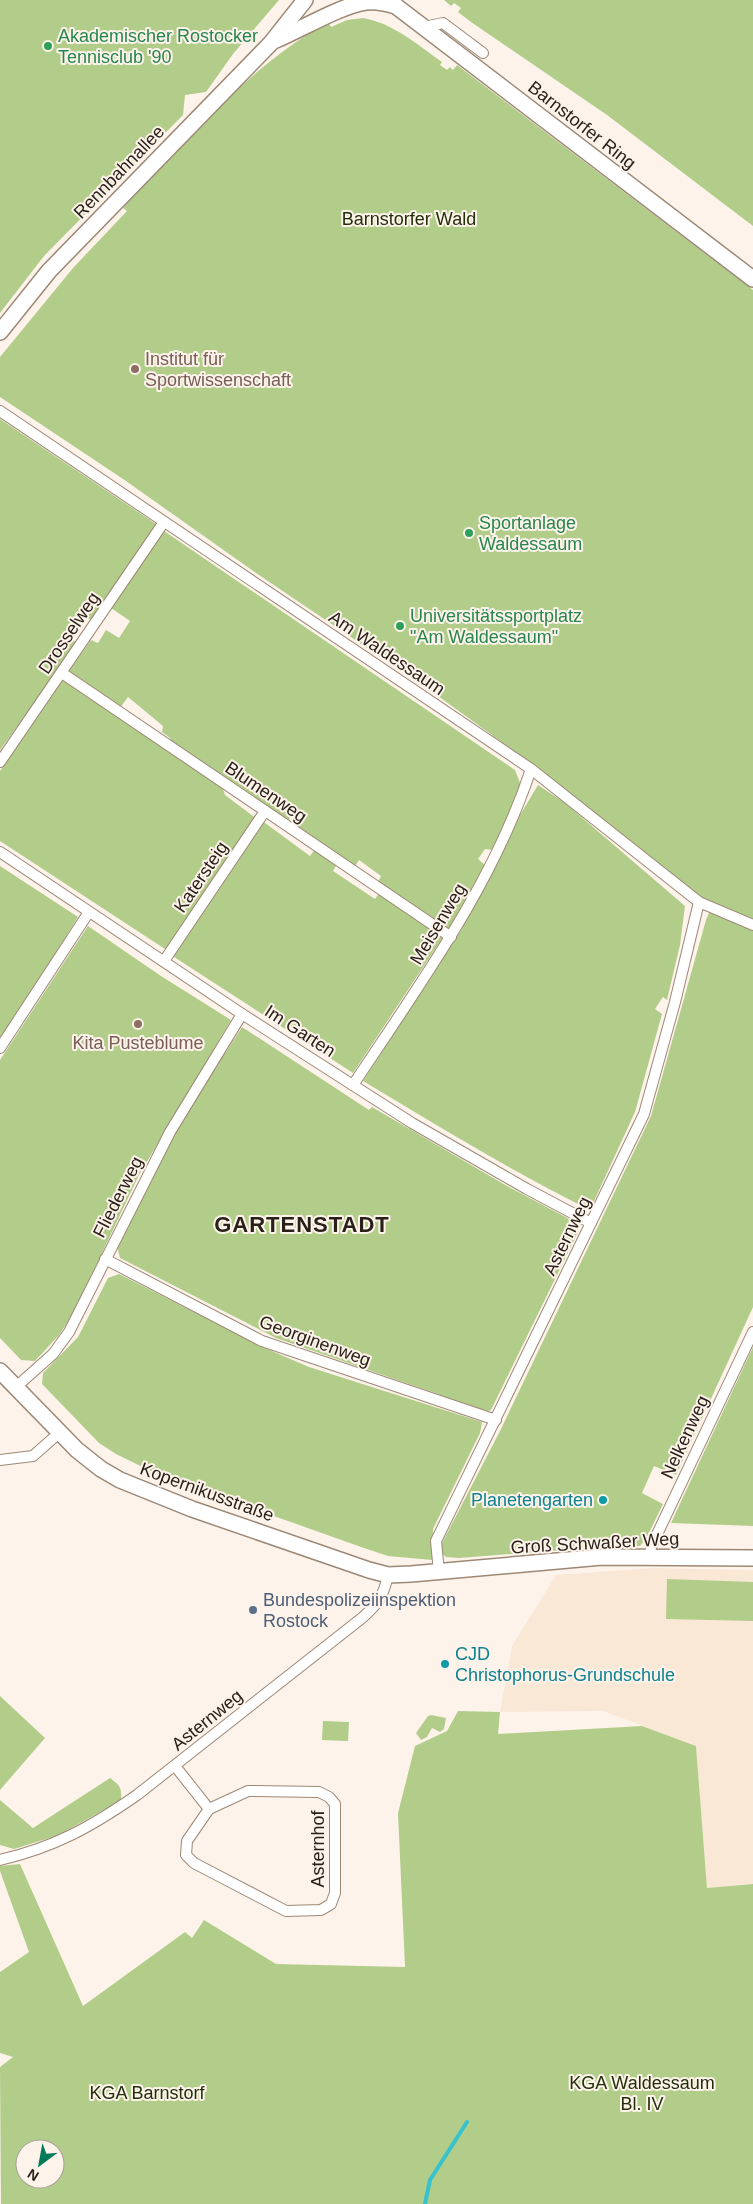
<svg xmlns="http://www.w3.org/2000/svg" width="753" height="2204" font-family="Arial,sans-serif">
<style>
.education{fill:#fae8d7}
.green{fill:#b1cd89;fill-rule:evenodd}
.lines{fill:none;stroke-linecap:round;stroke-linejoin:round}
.stream{stroke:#37c3cd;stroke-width:4}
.street-casing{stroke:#9d8876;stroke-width:12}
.secondary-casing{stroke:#9d8876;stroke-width:18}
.street{stroke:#fff;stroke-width:10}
.secondary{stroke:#fff;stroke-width:15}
.leisure-dot{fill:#2e9e5b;stroke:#fdf3eb;stroke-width:2}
.education-dot{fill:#8d6e63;stroke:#fdf3eb;stroke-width:2}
.culture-dot{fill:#0f9aa8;stroke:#fdf3eb;stroke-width:2}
.service-dot{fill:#5c6f8a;stroke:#fdf3eb;stroke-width:2}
.labels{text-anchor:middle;stroke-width:4;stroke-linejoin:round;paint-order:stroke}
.leisure-label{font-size:18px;fill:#27864d;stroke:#fdf3eb;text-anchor:start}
.street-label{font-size:18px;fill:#292119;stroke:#fdf3eb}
.park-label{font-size:18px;fill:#222f0b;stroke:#fdf3eb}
.education-label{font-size:18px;fill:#785e54;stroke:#fdf3eb;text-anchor:start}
.culture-label{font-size:18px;fill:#0d838f;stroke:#fdf3eb;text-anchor:end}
.service-label{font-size:18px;fill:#4e5e75;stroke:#fdf3eb;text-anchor:start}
.district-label{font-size:22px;font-weight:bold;letter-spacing:1px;fill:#292119;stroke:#fdf3eb}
</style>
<rect width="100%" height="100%" fill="#fdf3eb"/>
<path class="education" d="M653,1568L753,1570V1884L707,1888L696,1746L603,1711L500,1712L512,1646L556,1575Z"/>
<g class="green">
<path d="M0,0H279L233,54L206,92L185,95L183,115L44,256L0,313Z"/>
<path d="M444,0H753V226L607,115L471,22L458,12L461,8L454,3L451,6Z"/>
<path d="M363,18C393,23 418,45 442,62L440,65L447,70L450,67L453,70L457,65L753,290V925L699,902L535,766L438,696L256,573L126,481L0,397V357L73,268L127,211L123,208C185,141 247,68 328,22L331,27L347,20Z"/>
<path d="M0,419L156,524L93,619H85L72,639L77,643L0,750Z"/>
<path d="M164,531L515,770L522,788L494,850L485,849L478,859L485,865L448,930L378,882L381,876L359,860L354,868L295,827L304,813L298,808L288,821L171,742L170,738L162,732L163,726L128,697L120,708L68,672L91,640L98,643L106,630L119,638L130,621L111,608Z"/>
<path d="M63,678L222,786L225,795L257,819L168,951L0,841V771Z"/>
<path d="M538,785L565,803L685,906L680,945L667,1000L663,997L655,1009L662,1014L635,1112L590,1210C511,1171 438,1126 363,1081L462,929L464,922L517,820Z"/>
<path d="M261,820L310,856L315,849L337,864L333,871L375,899L379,893L443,937L353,1073L171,955Z"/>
<path d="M0,866L78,917L2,1040L0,1039Z"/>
<path d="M713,912L753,930V1307L676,1475L654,1466L642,1493L663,1504L647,1537L640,1546L602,1547L459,1558L446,1557L441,1553L442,1543L500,1431L651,1116L706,920L709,913Z"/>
<path d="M88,926L161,976L231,1020L139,1175L73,1314L59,1335L35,1361L21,1360L0,1338V1060Z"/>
<path d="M242,1027L369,1110L372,1107L507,1186L571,1220L578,1232L491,1410L488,1411L453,1402L438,1394L276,1338L120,1258L117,1246L169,1142L217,1059L226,1052Z"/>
<path d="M119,1274L267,1349L309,1367L482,1422L480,1433L433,1529L432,1560L388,1556L364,1548L161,1476L116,1454L99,1443L42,1384L43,1373L78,1337L108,1278Z"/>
<path d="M753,1347V1526L671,1523Z"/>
<path d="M667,1579L753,1582V1621L666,1619Z"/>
<path d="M0,1696L45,1738L0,1790Z"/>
<path d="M458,1711L500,1712L498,1734L642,1726L696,1746L707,1888L753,1884V2204H1L0,2067L13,2057L0,2053V1972L29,1952L0,1871V1866L20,1864L83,2006L185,1932L192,1938L204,1920L276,1964L405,1967L398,1813L415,1746L447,1731ZM25,2149H55V2179H25Z"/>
<path d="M431,1715L446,1718L444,1729L440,1732L432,1728L427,1737L421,1740L416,1733L428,1716Z"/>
<path d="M323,1721L349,1722L348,1741L322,1740Z"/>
<path d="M110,1778C120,1785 122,1788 121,1800L59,1835L14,1849L0,1845V1800L33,1828Z"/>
</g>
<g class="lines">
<path class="stream" d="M425,2204L430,2180L467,2122"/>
<defs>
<g id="street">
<path d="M424,27L443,23L483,53"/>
<path d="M0,411L531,769L699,902L753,925"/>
<path d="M62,673L451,937"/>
<path d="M0,762L164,522"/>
<path d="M0,852L242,1014L412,1123L527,1189L591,1223"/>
<path d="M164,961L265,811"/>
<path d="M0,1048L89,912"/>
<path d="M353,1085C419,985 493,885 531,769"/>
<path d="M105,1259L262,1341L496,1420"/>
<path d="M16,1387L53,1354L69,1332L170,1132L242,1014"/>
<path d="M0,1460L33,1456L59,1433"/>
<path d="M650,1556L651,1547L753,1332"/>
<path d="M439,1572L436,1541L644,1114L675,1002L699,902"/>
<path d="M175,1766L209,1809"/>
<path d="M248,1791L319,1792L329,1797L335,1804V1893L331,1904L321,1910L286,1911L194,1863L186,1855L187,1841L209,1809Z"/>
<path d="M0,1860C55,1847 91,1827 137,1795L362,1618C379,1603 383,1597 388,1575"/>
</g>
<g id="secondary">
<path d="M388,0L753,279"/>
<path d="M276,40C300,30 342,5 366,2C376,1 386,3 396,6"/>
<path d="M0,332L49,271L271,43L305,0"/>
<path d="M0,1371L77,1450L101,1469L120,1480L192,1509L369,1570L388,1575L411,1574L602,1557L753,1558"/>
</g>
</defs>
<use href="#street" class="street-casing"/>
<use href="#secondary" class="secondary-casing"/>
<use href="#street" class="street"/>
<use href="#secondary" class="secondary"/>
</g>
<g class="leisure-dot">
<circle cx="48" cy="46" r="5"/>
<circle cx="469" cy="533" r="5"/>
<circle cx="400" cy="626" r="5"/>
</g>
<g class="education-dot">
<circle cx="135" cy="369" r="5"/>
<circle cx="138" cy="1024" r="5"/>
</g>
<g class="culture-dot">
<circle cx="603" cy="1500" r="5"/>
<circle cx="445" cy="1664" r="5"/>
</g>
<circle class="service-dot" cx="253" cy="1610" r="5"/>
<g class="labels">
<g class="leisure-label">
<text x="58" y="42">Akademischer Rostocker<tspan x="58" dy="21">Tennisclub '90</tspan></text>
<text x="479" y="529">Sportanlage<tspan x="479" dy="21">Waldessaum</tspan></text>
<text x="410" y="622">Universitätssportplatz<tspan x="410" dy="21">"Am Waldessaum"</tspan></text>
</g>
<g class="street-label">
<text transform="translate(582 125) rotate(38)" y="6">Barnstorfer Ring</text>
<text transform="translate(119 172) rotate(-46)" y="6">Rennbahnallee</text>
<text transform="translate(69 633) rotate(-56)" y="6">Drosselweg</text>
<text transform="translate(387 653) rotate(34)" y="6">Am Waldessaum</text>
<text transform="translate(266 792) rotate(34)" y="6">Blumenweg</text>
<text transform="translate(201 877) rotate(-56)" y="6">Katersteig</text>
<text transform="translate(438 924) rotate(-59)" y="6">Meisenweg</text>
<text transform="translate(300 1031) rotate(33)" y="6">Im Garten</text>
<text transform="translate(118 1197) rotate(-63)" y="6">Fliederweg</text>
<text transform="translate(567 1236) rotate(-64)" y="6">Asternweg</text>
<text transform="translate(315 1341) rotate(20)" y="6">Georginenweg</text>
<text transform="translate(685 1437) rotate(-65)" y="6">Nelkenweg</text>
<text transform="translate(207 1492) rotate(20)" y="6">Kopernikusstraße</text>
<text transform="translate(595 1543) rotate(-3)" y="6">Groß Schwaßer Weg</text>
<text transform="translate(207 1720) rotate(-39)" y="6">Asternweg</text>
<text transform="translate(318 1849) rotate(-90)" y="6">Asternhof</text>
</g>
<g class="park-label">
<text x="409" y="225">Barnstorfer Wald</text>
<text x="642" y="2089">KGA Waldessaum<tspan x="642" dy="21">Bl. IV</tspan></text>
<text x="147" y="2099">KGA Barnstorf</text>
</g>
<g class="education-label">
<text x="145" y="365">Institut für<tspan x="145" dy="21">Sportwissenschaft</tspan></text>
<text x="138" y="1049" text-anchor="middle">Kita Pusteblume</text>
</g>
<g class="culture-label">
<text x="593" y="1506">Planetengarten</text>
<text x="455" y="1660" text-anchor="start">CJD<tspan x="455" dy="21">Christophorus-Grundschule</tspan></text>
</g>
<g class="service-label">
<text x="263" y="1606">Bundespolizeiinspektion<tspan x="263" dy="21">Rostock</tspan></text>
</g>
<g class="district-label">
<text x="302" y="1232">GARTENSTADT</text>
</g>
</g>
<g transform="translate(40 2164) rotate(212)"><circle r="24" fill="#fdf3eb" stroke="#a89f97"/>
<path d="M0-4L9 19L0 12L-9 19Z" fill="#027b59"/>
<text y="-8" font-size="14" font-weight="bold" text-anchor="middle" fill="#292119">N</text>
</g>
</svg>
